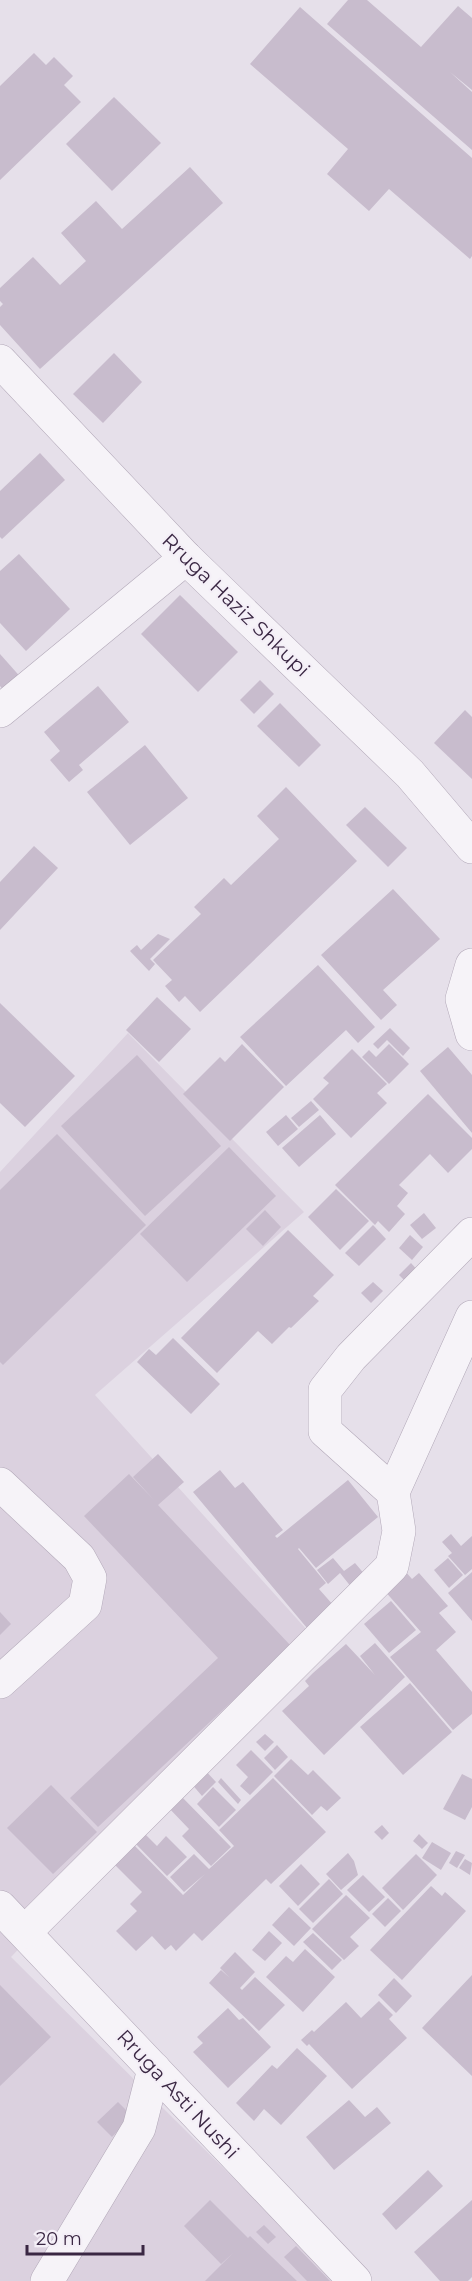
<svg xmlns="http://www.w3.org/2000/svg" width="472" height="2281" font-family="Montserrat,sans-serif">
<style>
.built{fill:#dbd1df}
.building{fill:#c8bccd}
.lines{fill:none;stroke-linecap:round;stroke-linejoin:round}
.minor-casing{stroke:#b2a8b8;stroke-width:34}
.minor{stroke:#f6f3f8;stroke-width:33}
.labels{text-anchor:middle;stroke-width:4.5;stroke-linejoin:round;paint-order:stroke}
.street-label{font-size:20px;fill:#3a2743;stroke:#f4eff7}
</style>
<rect width="100%" height="100%" fill="#e6e0ea"/>
<path class="built" d="M128,1033L304,1212L95,1395L316,1640L11,1957L337,2281H0V1172Z"/>
<g class="building">
<path d="M348,0H367L421,47L458,6L472,18V90L450,72L472,92V150L327,24Z"/>
<path d="M300,7L472,158V256L470,259L389,189L369,211L327,174L348,149L250,64Z"/>
<path d="M34,53L46,65L54,57L73,76L64,85L81,102L0,180V86Z"/>
<path d="M114,97L161,143L112,191L66,144Z"/>
<path d="M190,167L223,203L40,369L0,325V307L3,304L0,301V288L33,257L60,285L86,261L61,233L96,201L122,229Z"/>
<path d="M114,353L142,382L103,423L73,394Z"/>
<path d="M40,453L65,480L2,539L0,537V491Z"/>
<path d="M19,554L70,609L26,651L0,623V571Z"/>
<path d="M180,595L238,652L198,692L141,634Z"/>
<path d="M0,654L24,681L8,695L0,686Z"/>
<path d="M260,680L274,694L254,714L240,700Z"/>
<path d="M98,686L129,722L79,765L83,770L69,782L50,760L60,751L44,732Z"/>
<path d="M280,703L321,745L299,767L257,726Z"/>
<path d="M465,710L472,717V779L434,743Z"/>
<path d="M145,745L188,798L130,845L87,792Z"/>
<path d="M286,787L357,861L200,1012L185,996L179,1002L165,986L172,980L153,960L201,914L194,907L224,878L231,885L279,839L257,816Z"/>
<path d="M365,807L407,848L388,867L346,825Z"/>
<path d="M34,846L58,868L0,930V882Z"/>
<path d="M393,889L440,939L383,990L397,1005L381,1020L321,955Z"/>
<path d="M158,934L170,939L150,959L155,964L149,971L130,951L137,945L141,950Z"/>
<path d="M318,965L375,1027L358,1043L346,1030L286,1086L240,1037Z"/>
<path d="M157,997L191,1029L159,1062L126,1030Z"/>
<path d="M0,1003L75,1076L25,1127L0,1103Z"/>
<path d="M390,1028L410,1048L403,1056L387,1040L378,1049L373,1044Z"/>
<path d="M242,1044L284,1087L230,1141L183,1094L220,1057L225,1062Z"/>
<path d="M389,1044L409,1064L389,1084L362,1057L369,1050L376,1057Z"/>
<path d="M448,1047L472,1075V1133L420,1071Z"/>
<path d="M352,1049L387,1084L377,1093L387,1103L351,1138L313,1099L329,1083L323,1078Z"/>
<path d="M137,1055L221,1146L145,1216L61,1126Z"/>
<path d="M428,1094L472,1138V1149L448,1173L430,1154L399,1185L408,1193L397,1206L405,1214L389,1232L378,1221L375,1225L335,1185Z"/>
<path d="M311,1101L319,1110L299,1127L291,1118Z"/>
<path d="M286,1115L298,1129L278,1146L266,1132Z"/>
<path d="M320,1115L336,1134L299,1167L282,1148Z"/>
<path d="M57,1134L146,1225L3,1365L0,1362V1190Z"/>
<path d="M229,1147L276,1196L187,1282L140,1234Z"/>
<path d="M336,1189L369,1221L340,1250L308,1217Z"/>
<path d="M265,1210L281,1227L263,1246L246,1229Z"/>
<path d="M424,1213L436,1228L422,1239L410,1225Z"/>
<path d="M373,1225L386,1239L359,1266L345,1253Z"/>
<path d="M288,1230L334,1275L313,1296L319,1301L291,1328L289,1327L272,1344L258,1331L217,1373L181,1338Z"/>
<path d="M410,1235L423,1247L412,1260L399,1248Z"/>
<path d="M411,1263L419,1272L407,1283L399,1275Z"/>
<path d="M373,1282L383,1291L371,1303L361,1293Z"/>
<path d="M173,1338L220,1384L191,1414L137,1362L149,1349L156,1355Z"/>
<path d="M158,1454L184,1482L158,1505L291,1646L98,1827L70,1798L218,1658L84,1516L129,1474L154,1500L133,1477Z"/>
<path d="M220,1470L235,1488L243,1482L283,1530L275,1536L277,1538L348,1480L378,1517L316,1568L299,1548L298,1549L326,1583L319,1589L334,1606L307,1628L193,1492Z"/>
<path d="M451,1534L461,1546L472,1536V1569L465,1575L448,1556L452,1553L442,1542Z"/>
<path d="M333,1558L344,1571L355,1563L366,1576L352,1588L340,1573L328,1584L317,1570Z"/>
<path d="M448,1558L463,1575L449,1588L434,1570Z"/>
<path d="M405,1571L412,1579L419,1573L448,1606L439,1613L456,1632L436,1650L472,1692V1714L453,1730L390,1657L421,1632L383,1589Z"/>
<path d="M472,1572V1621L448,1593Z"/>
<path d="M391,1601L416,1630L389,1653L364,1624Z"/>
<path d="M0,1612L11,1624L0,1635Z"/>
<path d="M375,1643L405,1677L324,1755L282,1711L309,1686L305,1681L313,1673L346,1644L375,1675L360,1656Z"/>
<path d="M410,1683L452,1732L403,1775L360,1727Z"/>
<path d="M265,1734L274,1742L265,1751L256,1742Z"/>
<path d="M277,1745L288,1757L275,1770L264,1758Z"/>
<path d="M251,1750L273,1772L250,1795L240,1786L248,1777L236,1765Z"/>
<path d="M291,1759L308,1775L313,1770L341,1798L327,1811L321,1806L312,1815L274,1776Z"/>
<path d="M204,1769L216,1782L202,1796L190,1782Z"/>
<path d="M462,1774L472,1779V1807L465,1820L443,1809Z"/>
<path d="M221,1778L241,1800L238,1804L218,1782Z"/>
<path d="M273,1778L326,1832L271,1884L266,1879L202,1941L194,1933L176,1951L171,1945L165,1950L152,1936L136,1951L116,1931L137,1911L130,1904L142,1892L113,1863L133,1844L183,1895L205,1874L184,1892L170,1877L194,1854L209,1869L234,1846L219,1830Z"/>
<path d="M51,1785L97,1832L53,1874L7,1828Z"/>
<path d="M213,1787L236,1810L219,1827L197,1804Z"/>
<path d="M179,1794L231,1847L211,1866L182,1836L189,1829L167,1806Z"/>
<path d="M382,1825L389,1833L382,1840L374,1832Z"/>
<path d="M144,1833L157,1846L166,1836L187,1857L167,1876L134,1842Z"/>
<path d="M419,1834L428,1843L422,1849L413,1841Z"/>
<path d="M432,1842L451,1853L441,1870L422,1858Z"/>
<path d="M456,1851L465,1855L457,1868L449,1863Z"/>
<path d="M348,1853L354,1861L358,1875L341,1890L326,1874Z"/>
<path d="M416,1854L437,1875L403,1910L382,1888Z"/>
<path d="M465,1859L472,1863L470,1875L459,1868Z"/>
<path d="M301,1864L320,1884L298,1906L279,1886Z"/>
<path d="M363,1875L385,1897L369,1912L347,1890Z"/>
<path d="M329,1879L343,1894L313,1923L299,1909Z"/>
<path d="M431,1886L442,1896L445,1892L466,1911L402,1980L370,1950Z"/>
<path d="M346,1895L370,1918L350,1937L359,1946L344,1960L312,1929Z"/>
<path d="M388,1898L401,1911L385,1927L372,1914Z"/>
<path d="M289,1907L311,1928L294,1946L272,1925Z"/>
<path d="M269,1931L282,1943L265,1961L252,1950Z"/>
<path d="M313,1933L342,1960L332,1970L303,1942Z"/>
<path d="M305,1949L335,1977L303,2012L266,1977L286,1956L293,1962Z"/>
<path d="M235,1952L255,1972L240,1988L242,1990L255,1977L285,2005L259,2031L209,1983L221,1970L230,1978L220,1968Z"/>
<path d="M472,1975V2076L422,2028Z"/>
<path d="M394,1978L412,1996L396,2013L378,1995Z"/>
<path d="M0,1985L51,2037L0,2086Z"/>
<path d="M379,2001L393,2015L389,2019L407,2038L352,2089L309,2044L307,2046L301,2040L312,2030L314,2032L346,2002L361,2018Z"/>
<path d="M228,2008L239,2020L243,2018L271,2047L228,2088L193,2052L203,2043L197,2037Z"/>
<path d="M297,2048L327,2076L281,2125L264,2109L254,2121L236,2103L272,2065L277,2069Z"/>
<path d="M349,2100L365,2117L377,2107L391,2123L334,2170L306,2137Z"/>
<path d="M118,2102L132,2116L112,2137L97,2122Z"/>
<path d="M428,2170L443,2186L396,2230L382,2214Z"/>
<path d="M210,2200L248,2238L250,2236L297,2281H205L233,2253L221,2264L184,2226Z"/>
<path d="M472,2200V2277L468,2281H440L414,2252Z"/>
<path d="M264,2225L276,2237L268,2244L256,2232Z"/>
<path d="M296,2246L330,2281H307L284,2257Z"/>
</g>
<g class="lines">
<defs>
<g id="minor">
<path d="M0,361L186,558L410,774L472,847"/>
<path d="M0,711L186,558"/>
<path d="M472,965L462,999L472,1034"/>
<path d="M0,1484L79,1558L90,1578L85,1605L0,1682"/>
<path d="M393,1492L325,1431V1390L351,1357L472,1234"/>
<path d="M0,1907L355,2281"/>
<path d="M25,1932L392,1566L399,1531L393,1492L472,1317"/>
<path d="M47,2281L139,2128L154,2069"/>
</g>
</defs>
<use href="#minor" class="minor-casing"/>
<use href="#minor" class="minor"/>
</g>
<g class="labels">
<g class="street-label">
<text transform="translate(236 605) rotate(44)" y="7">Rruga Haziz Shkupi</text>
<text transform="translate(178 2094) rotate(47)" y="7">Rruga Asti Nushi</text>
</g>
</g>
<path d="M27 2245v9h116v-9" fill="none" stroke="#3a2743" stroke-width="3"/>
<text x="36" y="2245" font-size="18" fill="#3a2743" stroke="#f4eff7" stroke-width="4.5" paint-order="stroke">20 m</text>
</svg>
